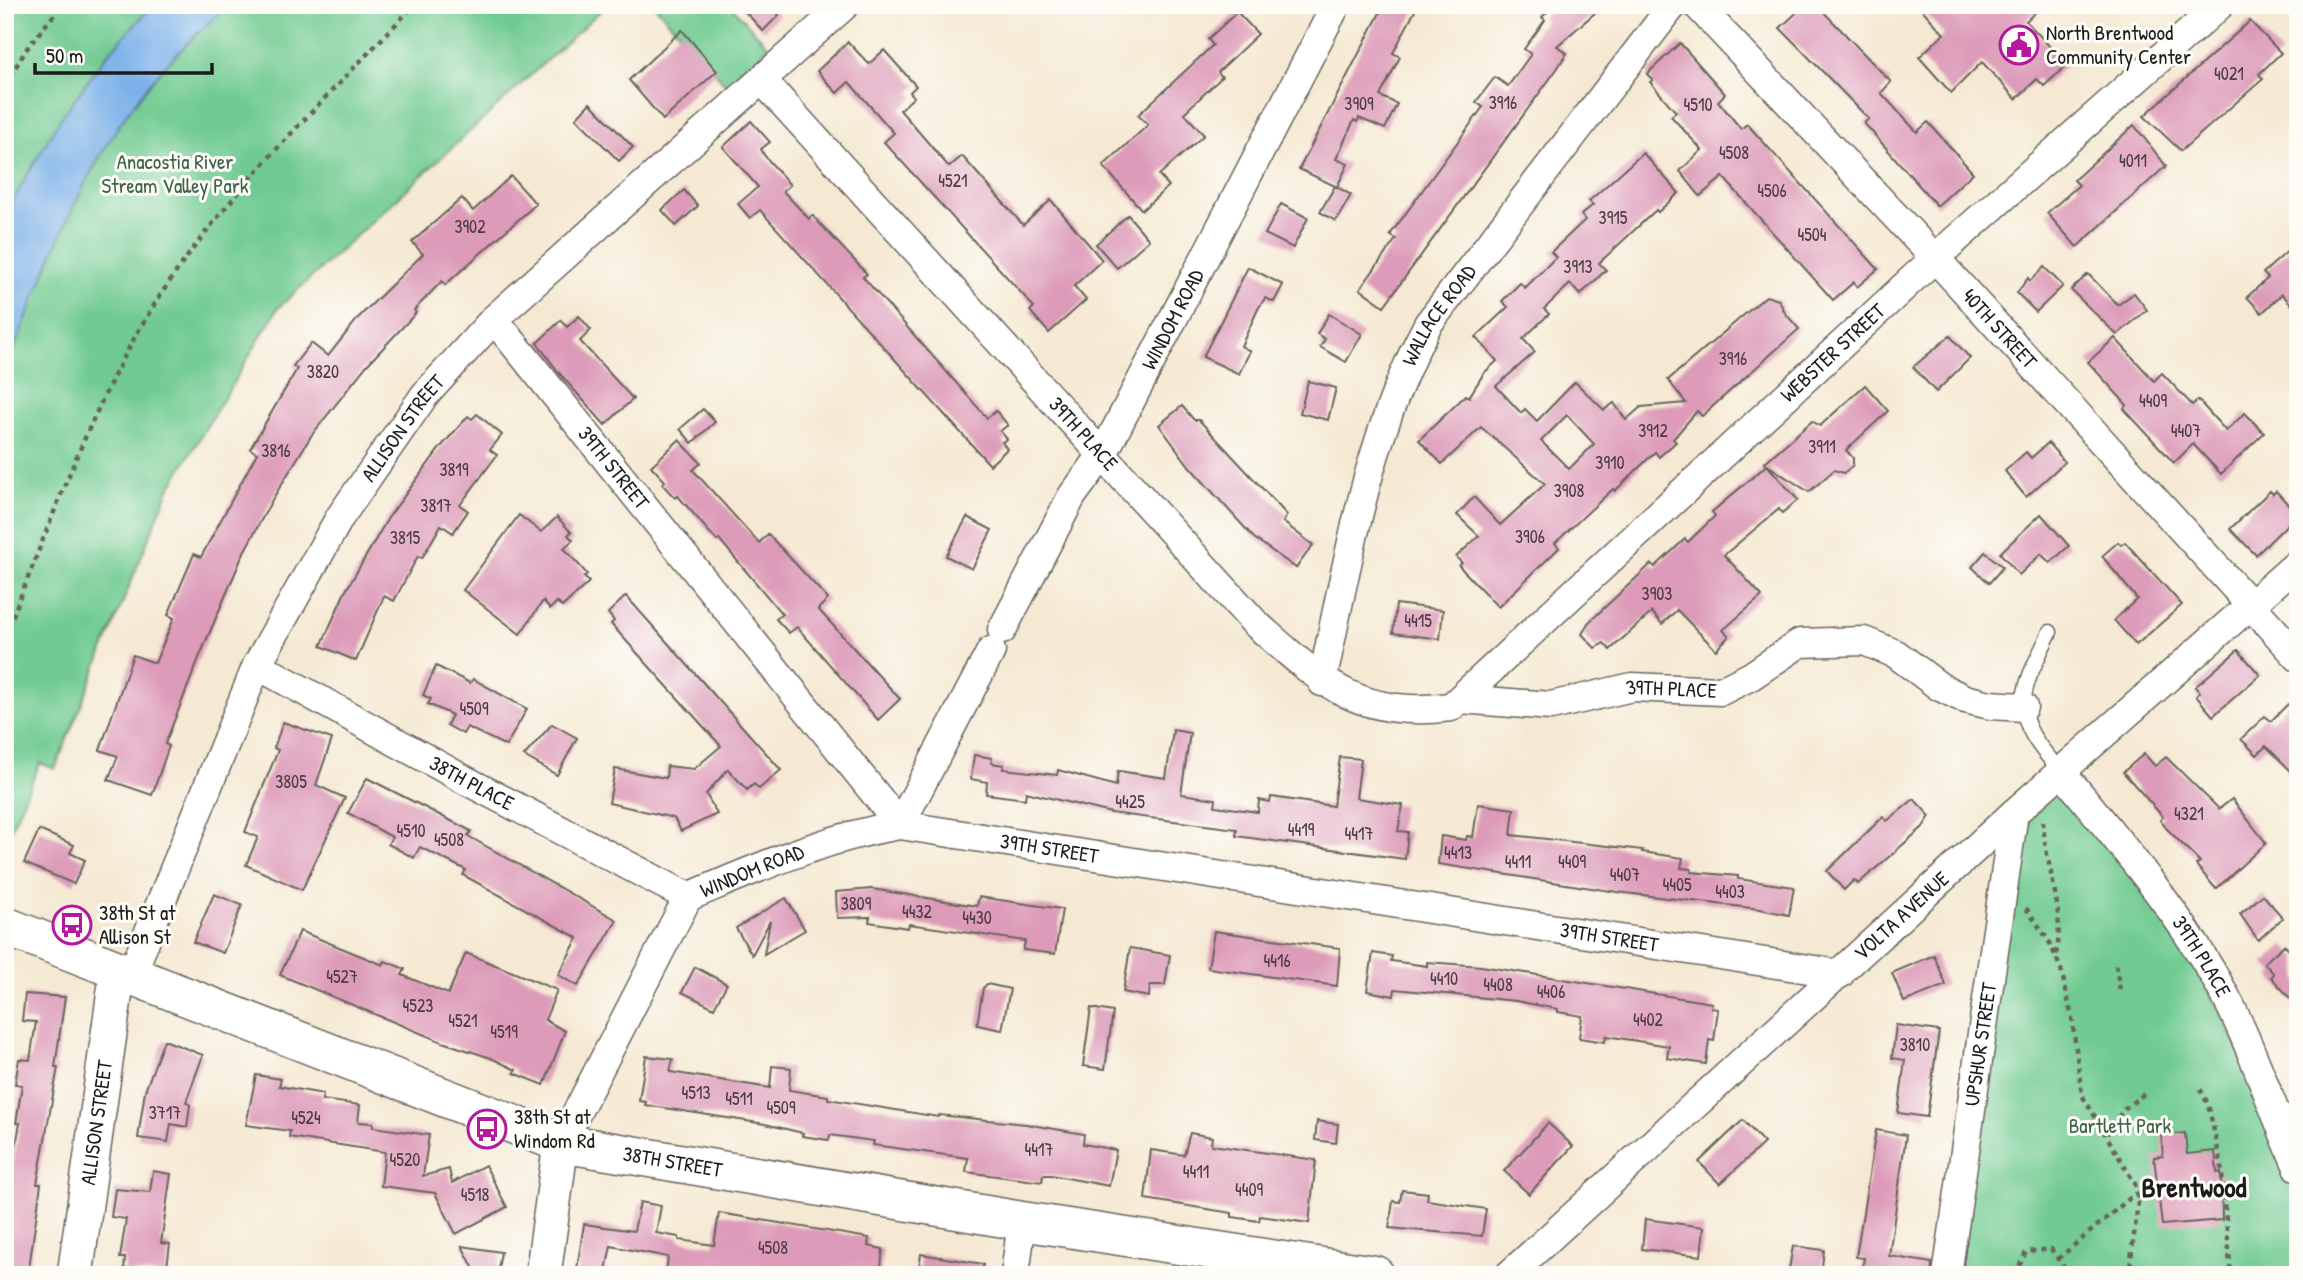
<svg xmlns="http://www.w3.org/2000/svg" width="2303" height="1280" font-family="'Patrick Hand',sans-serif">
<style>
.green{fill:#70ca91;stroke:#467356;stroke-width:2}
.water{fill:#7bb1e9;stroke:#4c6682;stroke-width:2}
.building{fill:#dd9bb9;fill-rule:evenodd}
.lines{fill:none;stroke-linecap:round;stroke-linejoin:round}
.service-casing{stroke:#68645c;stroke-width:17}
.minor-casing{stroke:#68645c;stroke-width:31}
.tertiary-casing{stroke:#68645c;stroke-width:38}
.secondary-casing{stroke:#68645c;stroke-width:41}
.path{stroke:#68645c;stroke-width:4.5;stroke-dasharray:5 5;stroke-linecap:butt}
.service{stroke:#fff;stroke-width:14}
.minor{stroke:#fff;stroke-width:28}
.tertiary{stroke:#fff;stroke-width:35}
.secondary{stroke:#fff;stroke-width:38}
.labels{text-anchor:middle;stroke-width:6;stroke-linejoin:round;paint-order:stroke}
.number-label{font-size:18px;fill:#4c3c43}
.poi-label{font-size:21px;fill:#1c1c1c;stroke:#fdfcf7;text-anchor:start}
.park-label{font-size:21px;fill:#3e624b;stroke:#fdfcf7}
.street-label{font-size:21px;fill:#1c1c1c;stroke:#fdfcf7}
.district-label{font-size:28px;font-weight:bold;fill:#1c1c1c;stroke:#fdfcf7}
</style>
<rect width="100%" height="100%" fill="#fdfcf7"/>
<filter id="ink" filterUnits="userSpaceOnUse"><feTurbulence type="fractalNoise" baseFrequency=".0143" numOctaves="2"/><feDisplacementMap in="SourceGraphic" scale="14" xChannelSelector="R" yChannelSelector="G"/><feConvolveMatrix kernelMatrix="1 2 1 2 8 2 1 2 1" color-interpolation-filters="sRGB"/></filter>
<filter id="wash" filterUnits="userSpaceOnUse"><feTurbulence type="fractalNoise" baseFrequency=".00686" numOctaves="4" result="noise"/><feDisplacementMap in="SourceGraphic" scale="28" xChannelSelector="R" yChannelSelector="G"/><feGaussianBlur stdDeviation="1.57" result="paint"/><feColorMatrix in="noise" values="0 0 0 0 0 0 0 0 0 0 0 0 0 0 0 0 0 1.4 0 .05"/><feComposite in="paint" operator="in"/></filter>
<g filter="url(#wash)">
<rect width="100%" height="100%" fill="#f5e9d3"/>
<g class="green">
<path d="M5,5H607L278,308L168,491L55,769L40,763L5,842Z"/>
<path d="M654,5H730L769,47L727,86Z"/>
<path d="M2061,771L2164,902L2298,1167V1275H1947L2014,813Z"/>
</g>
<path class="water" d="M153,5H228C200,31 173,56 149,85C80,168 45,274 5,372V214L58,122L106,56Z"/>
<g id="blocks">
<g class="building">
<path d="M739,5H770L779,15L763,31Z"/>
<path d="M1384,5H1418L1393,53L1400,57L1380,96L1397,104L1385,129L1359,118L1357,122L1354,120L1336,159L1348,164L1337,187L1299,169Z"/>
<path d="M1554,5H1604L1557,46L1567,53L1557,69L1384,306L1360,289L1396,239L1390,235L1483,107L1476,102L1495,77L1508,86L1531,54L1524,49L1545,20L1542,17Z"/>
<path d="M1805,5H1817L1891,82L1881,93L1917,132L1928,122L1973,173L1937,206L1864,123L1869,119L1780,28Z"/>
<path d="M1918,5H2043L2026,21L2067,65L2044,86L2037,79L2016,99L1982,62L1951,93L1919,57L1944,34Z"/>
<path d="M1237,12L1258,34L1218,72L1222,77L1184,113L1204,135L1159,175L1169,186L1142,210L1103,166L1148,125L1138,115L1213,45L1208,39Z"/>
<path d="M2250,21L2281,53L2259,74L2263,79L2181,151L2144,116Z"/>
<path d="M682,30L717,71L663,120L629,80Z"/>
<path d="M848,42L869,64L884,50L916,86L910,92L914,97L900,110L949,167L962,156L1023,225L1051,200L1102,260L1074,286L1086,300L1049,333L1030,311L1034,307L884,142L894,133L849,82L837,93L817,71Z"/>
<path d="M1680,43L1725,94L1718,101L1741,129L1747,124L1878,269L1857,287L1854,282L1833,300L1723,177L1700,196L1680,171L1702,150L1671,116L1676,112L1650,82L1653,80L1647,74Z"/>
<path d="M590,103L633,147L619,161L576,118Z"/>
<path d="M751,121L770,142L761,149L764,155L790,185L783,191L809,219L812,215L867,274L863,277L987,418L996,411L1008,425L1000,431L1007,439L1002,442L1007,449L990,465L760,210L750,218L738,204L758,187L723,147Z"/>
<path d="M2134,125L2166,166L2077,247L2047,213L2079,185L2074,180Z"/>
<path d="M1643,153L1679,193L1658,212L1656,210L1599,263L1606,270L1580,295L1570,284L1544,309L1549,314L1523,339L1535,352L1496,386L1521,413L1525,409L1537,421L1575,382L1604,410L1614,403L1626,420L1641,407L1686,403L1668,380L1766,296L1779,300L1785,313L1799,329L1702,416L1697,411L1673,439L1676,442L1659,457L1655,452L1615,491L1613,489L1555,543L1559,548L1498,607L1459,566L1462,563L1456,557L1479,536L1457,515L1474,497L1500,525L1545,484L1481,427L1442,464L1419,440L1466,395L1469,397L1484,373L1497,361L1476,337L1508,307L1502,301L1520,283L1525,288L1556,257L1551,252L1585,220L1581,215L1593,205L1589,201ZM1567,415L1594,444L1569,469L1541,441Z"/>
<path d="M511,176L536,204L445,285L442,281L414,310L416,313L367,365L311,436L272,500L244,552L201,653L165,744L169,746L152,795L108,780L118,756L100,750L133,655L155,663L174,618L168,615L194,554L201,557L257,453L250,449L297,369L293,366L311,343L328,356L359,317L423,254L412,242L462,198L473,211Z"/>
<path d="M1335,186L1351,195L1336,221L1320,212Z"/>
<path d="M684,190L698,206L676,226L662,210Z"/>
<path d="M1281,204L1308,218L1293,248L1265,234Z"/>
<path d="M1128,215L1149,240L1117,268L1096,244Z"/>
<path d="M2298,242V312L2282,294L2262,313L2247,297L2268,278L2263,273Z"/>
<path d="M1248,267L1283,285L1274,302L1265,298L1258,309L1241,346L1250,351L1239,374L1203,357Z"/>
<path d="M2044,267L2063,286L2036,312L2017,293L2028,278L2030,281Z"/>
<path d="M2088,274L2118,305L2134,293L2147,310L2117,335L2071,290Z"/>
<path d="M1329,314L1362,334L1346,362L1320,347L1325,339L1317,334Z"/>
<path d="M579,316L591,330L580,341L633,399L605,425L560,374L537,343L561,320L567,327Z"/>
<path d="M1950,336L1970,358L1936,392L1913,367Z"/>
<path d="M2115,338L2154,381L2162,373L2192,405L2198,400L2226,431L2245,413L2264,433L2221,474L2193,444L2174,463L2124,409L2127,405L2088,362Z"/>
<path d="M1308,381L1336,388L1328,420L1300,413Z"/>
<path d="M1865,385L1888,411L1846,450L1853,458V465L1844,473L1834,470L1809,492L1764,463L1812,421L1820,426Z"/>
<path d="M1182,406L1194,420H1199L1287,515L1283,522L1313,545L1296,568L1254,538L1190,467L1159,425Z"/>
<path d="M703,409L715,422L692,443L680,429Z"/>
<path d="M477,414L502,435L490,450L497,455L460,505L468,511L453,533L441,525L422,558L418,556L394,601L384,596L356,661L321,646L344,594L388,518L440,448L468,416L472,419Z"/>
<path d="M679,440L701,463L693,470L759,543L768,534L828,599L818,609L900,699L878,720L797,627L789,633L776,619L782,614L719,539L717,541L678,496L675,498L662,484L665,481L651,466Z"/>
<path d="M2048,443L2065,462L2026,497L2005,471L2026,452L2031,458Z"/>
<path d="M1767,465L1798,500L1782,513L1779,509L1724,555L1762,596L1723,630L1729,636L1716,650L1677,610L1662,624L1652,612L1610,650L1604,643L1595,648L1582,634L1588,623L1651,564L1655,567L1685,539L1688,542L1715,516L1712,512Z"/>
<path d="M2270,491L2273,494L2276,491L2295,512L2292,515L2294,518L2256,555L2230,529Z"/>
<path d="M2041,514L2069,546L2050,563L2041,554L2019,575L2000,553Z"/>
<path d="M519,515L541,532L557,517L571,532L568,535L573,540L564,548L587,574L584,577L589,582L562,607L557,602L550,609L543,601L520,634L463,590Z"/>
<path d="M967,517L992,530L972,569L946,556Z"/>
<path d="M2118,542L2121,545L2125,542L2182,605L2136,645L2114,620L2137,599L2102,556Z"/>
<path d="M1985,552L2003,567L1989,583L1972,567Z"/>
<path d="M626,596L781,770L759,789L754,784L747,790L728,769L706,794L717,814L681,831L674,818L609,803L615,769L666,778L667,766L694,769L721,746L611,624L614,621L608,613Z"/>
<path d="M1396,604L1443,610L1440,639L1393,633Z"/>
<path d="M2238,650L2260,675L2213,716L2196,696L2200,692L2195,687Z"/>
<path d="M436,666L470,683L473,679L527,709L506,746L467,727L463,734L447,725L452,715L428,704L431,699L423,695Z"/>
<path d="M2288,704L2298,714V778L2266,746L2257,755L2241,739L2265,716L2271,721Z"/>
<path d="M283,722L332,739L316,785L345,798L302,890L246,865L258,837L245,832L278,750L274,748Z"/>
<path d="M552,724L577,738L557,775L524,756Z"/>
<path d="M1173,730L1190,733L1181,794L1216,799L1215,806L1258,812L1259,800L1270,802L1271,797L1333,806L1340,757L1361,759L1356,798L1403,805L1398,831L1408,832L1405,859L1236,836L1237,829L1111,813L1026,792L1025,799L986,794L987,782L971,779L974,755L992,758L991,763L1004,765L1003,769L1057,775L1058,770L1116,786L1118,771L1166,778Z"/>
<path d="M2144,754L2155,766L2166,757L2219,809L2232,799L2266,843L2216,889L2196,865L2200,862L2167,829L2160,820L2163,817L2123,772Z"/>
<path d="M367,778L471,831L468,836L617,920L578,986L558,975L578,938L463,875L466,870L420,847L414,858L388,844L392,837L348,813Z"/>
<path d="M1914,799L1930,816L1923,827L1858,884L1854,880L1844,890L1827,871L1883,817L1887,821Z"/>
<path d="M1478,804L1514,809L1511,835L1643,850L1642,852L1683,858L1681,868L1691,869V872L1738,876V879L1794,887L1789,915L1760,909L1617,892L1438,864L1441,836L1466,840L1467,836L1473,837Z"/>
<path d="M39,830L74,845L70,853L85,860L74,884L24,863Z"/>
<path d="M872,889L977,906L979,897L1062,909L1055,954L1023,950L1025,941L909,924L908,928L869,922L870,917L837,918L836,892Z"/>
<path d="M214,894L242,905L223,953L193,942Z"/>
<path d="M2263,895L2283,918L2258,940L2240,914Z"/>
<path d="M786,898L805,930L764,954L770,921L752,955L736,928Z"/>
<path d="M300,931L383,965L385,961L405,969L402,975L448,994L466,953L557,990L545,1020L565,1031L544,1085L514,1073L516,1070L491,1058L442,1042L280,975Z"/>
<path d="M1214,931L1340,948L1337,986L1208,968Z"/>
<path d="M2284,945L2298,959V1007L2271,977L2274,974L2264,963Z"/>
<path d="M1130,948L1170,955L1165,985H1150L1149,997L1123,992Z"/>
<path d="M1373,953L1392,956L1391,961L1427,966V962L1481,966L1712,1003L1711,1008L1718,1009L1714,1041L1709,1040L1706,1064L1667,1058L1669,1046L1606,1036L1605,1042L1579,1038L1582,1016L1558,1012V1009L1516,1001L1395,989L1394,996L1367,991Z"/>
<path d="M1934,955L1946,985L1904,1002L1892,973Z"/>
<path d="M695,967L727,984L714,1008L682,992Z"/>
<path d="M987,984L1010,989L1002,1030L977,1025L983,988Z"/>
<path d="M25,994L65,997L55,1067H58L37,1184H41L29,1268L5,1266V1162L13,1163L20,1123H16L22,1085L15,1084L19,1059L30,1060L36,1022L22,1021Z"/>
<path d="M1091,1008L1113,1012L1105,1069L1083,1066Z"/>
<path d="M1896,1025L1939,1031L1927,1117L1898,1113L1905,1060L1892,1058Z"/>
<path d="M164,1040L203,1055L186,1102L190,1105L187,1127L171,1124L168,1142L138,1138L145,1091Z"/>
<path d="M646,1056L673,1059L670,1072L770,1088L772,1066L791,1068L789,1090L828,1096V1099L938,1117L939,1115L1026,1124L1084,1134L1083,1144L1116,1150L1109,1186L1051,1175H1043L1042,1182L966,1172L968,1158L873,1145L874,1141L830,1135L829,1140L802,1136L803,1133L765,1124L645,1105L646,1102L639,1101Z"/>
<path d="M256,1075L281,1079L279,1086L323,1094L322,1100L360,1105L358,1122L373,1123V1127L429,1135L423,1176L449,1169L452,1183L485,1165L507,1207L456,1234L435,1193L381,1186L385,1152L289,1137L290,1131L246,1125Z"/>
<path d="M1743,1120L1764,1143L1720,1184L1699,1162Z"/>
<path d="M1317,1121L1338,1124L1336,1143L1315,1140Z"/>
<path d="M1548,1123L1573,1146L1529,1194L1504,1171Z"/>
<path d="M1876,1130L1906,1135L1889,1256L1932,1263L1931,1275H1861L1864,1258L1856,1257Z"/>
<path d="M1190,1133L1212,1137L1211,1145L1316,1160L1309,1223L1260,1216L1259,1221L1232,1217V1213L1145,1199L1151,1150L1184,1155Z"/>
<path d="M2185,1133L2187,1154L2215,1151L2217,1173L2221,1172L2222,1220L2162,1225L2154,1157L2163,1156L2161,1135Z"/>
<path d="M153,1171L171,1174L161,1243L170,1244L166,1275L124,1272L125,1258H120L126,1219L111,1217L115,1189L150,1192Z"/>
<path d="M1402,1190L1428,1193L1427,1200L1486,1209L1482,1236L1389,1228L1393,1201L1400,1202Z"/>
<path d="M640,1202L661,1206L656,1233L679,1237V1240L714,1245L719,1213L869,1238L868,1246L883,1249L880,1275H768L734,1270L733,1275H689L666,1272L668,1257L611,1246L605,1275H576L584,1224L634,1231Z"/>
<path d="M1645,1219L1704,1227L1701,1256L1642,1249Z"/>
<path d="M462,1246L501,1252L497,1275H477Z"/>
<path d="M1793,1246L1824,1250L1821,1275H1788Z"/>
<path d="M921,1254L983,1264L982,1275H918Z"/>
</g>
</g>
</g>
<g filter="url(#ink)">
<use href="#blocks" fill-opacity="0" stroke="#68645c" stroke-width="2"/>
<g class="lines">
<defs>
<path id="service" d="M2050,632C2019,696 2007,714 2061,771"/>
<g id="minor">
<path id="s1" d="M1697,5L1947,271L2298,657"/>
<path id="s2" d="M762,80L1255,623C1321,681 1356,719 1451,707L1935,258L2220,5"/>
<path id="s3" d="M494,319L900,825L1840,974"/>
<path id="s4" d="M1002,630L1072,496L1103,454L1336,5"/>
<path id="s5" d="M257,665L465,780L688,897"/>
<path id="s6" d="M1322,682C1349,557 1367,438 1428,324L1673,5"/>
<path id="s7" d="M1460,699L1551,706L1632,687L1721,691L1751,676L1800,643L1864,641L1896,654L1940,687L1965,699L1990,705L2023,707"/>
<path id="s8" d="M2061,771C2121,845 2187,920 2230,1005C2256,1057 2274,1114 2298,1167"/>
<path id="s9" d="M131,976L257,665L340,517L424,396L494,319L845,5"/>
<path id="s10" d="M561,1143L688,897C758,868 826,837 900,825L991,651"/>
<path d="M1015,1275L1022,1221"/>
<path id="s11" d="M1509,1275L2014,813L2298,563"/>
<path id="s12" d="M1947,1275L2014,813"/>
</g>
<g id="tertiary">
<path id="s13" d="M75,1275L118,970"/>
<path d="M543,1275L561,1143"/>
</g>
<g id="secondary">
<path id="s14" d="M5,926L561,1143L1022,1221L1375,1275"/>
</g>
</defs>
<use href="#service" class="service-casing"/>
<use href="#minor" class="minor-casing"/>
<use href="#tertiary" class="tertiary-casing"/>
<use href="#secondary" class="secondary-casing"/>
<g class="path">
<path d="M5,84L28,47L62,5"/>
<path d="M5,635C51,523 91,404 156,302C227,191 325,100 414,5"/>
<path d="M2043,821C2045,870 2066,905 2056,955"/>
<path d="M2026,908L2049,941L2061,969L2072,1018L2082,1095L2135,1184L2138,1203L2129,1275"/>
<path d="M2116,965L2120,991"/>
<path d="M2200,1089L2208,1104L2221,1163L2231,1275"/>
<path d="M2107,1134L2124,1109L2144,1094"/>
<path d="M2222,1186H2234"/>
<path d="M2058,1259L2130,1198L2158,1192"/>
<path d="M2015,1275L2026,1252L2051,1249L2065,1269L2062,1275"/>
</g>
<use href="#service" class="service"/>
<use href="#minor" class="minor"/>
<use href="#tertiary" class="tertiary"/>
<use href="#secondary" class="secondary"/>
</g>
</g>
<defs>
<symbol id="civic-ring" viewBox="-11 -11 22 22"><circle r="9.5" fill="#fdfcf7" stroke="#b5179e" stroke-width="1.5"/><path d="M-.6-6.5H3V-4.5H.6V-3L4-1V1h2V6H-6V1h2V-1L-.6-3ZM-1.2 2.5V6h2.4V2.5Z" fill="#b5179e"/></symbol>
<symbol id="bus-ring" viewBox="-11 -11 22 22"><circle r="9.5" fill="#fdfcf7" stroke="#b5179e" stroke-width="1.5"/><path d="M-5-6H5V4H4V6H2V4H-2V6H-4V4H-5ZM-3.5-4V0h7V-4ZM-3.5 1.2v1.5H-2V1.2ZM2 1.2v1.5H3.5V1.2Z" fill="#b5179e"/></symbol>
</defs>
<g fill-rule="evenodd">
<use href="#civic-ring" x="1997" y="23" width="44" height="44"/>
<use href="#bus-ring" x="50" y="903" width="44" height="44"/>
<use href="#bus-ring" x="465" y="1107" width="44" height="44"/>
</g>
<g class="labels">
<g class="number-label">
<text x="2229" y="80">4021</text>
<text x="1503" y="109">3916</text>
<text x="1359" y="110">3909</text>
<text x="1698" y="111">4510</text>
<text x="1734" y="159">4508</text>
<text x="2133" y="167">4011</text>
<text x="953" y="187">4521</text>
<text x="1772" y="197">4506</text>
<text x="1613" y="224">3915</text>
<text x="470" y="233">3902</text>
<text x="1812" y="241">4504</text>
<text x="1578" y="273">3913</text>
<text x="1733" y="365">3916</text>
<text x="323" y="378">3820</text>
<text x="2153" y="407">4409</text>
<text x="1653" y="437">3912</text>
<text x="2186" y="437">4407</text>
<text x="1822" y="453">3911</text>
<text x="276" y="457">3816</text>
<text x="1610" y="469">3910</text>
<text x="454" y="476">3819</text>
<text x="1569" y="497">3908</text>
<text x="436" y="512">3817</text>
<text x="1530" y="543">3906</text>
<text x="405" y="544">3815</text>
<text x="1657" y="600">3903</text>
<text x="1418" y="627">4415</text>
<text x="474" y="715">4509</text>
<text x="291" y="788">3805</text>
<text x="1130" y="808">4425</text>
<text x="2189" y="820">4321</text>
<text x="1301" y="836">4419</text>
<text x="411" y="837">4510</text>
<text x="1359" y="840">4417</text>
<text x="449" y="846">4508</text>
<text x="1458" y="859">4413</text>
<text x="1518" y="868">4411</text>
<text x="1572" y="868">4409</text>
<text x="1625" y="881">4407</text>
<text x="1677" y="891">4405</text>
<text x="1730" y="898">4403</text>
<text x="856" y="910">3809</text>
<text x="917" y="918">4432</text>
<text x="977" y="924">4430</text>
<text x="1277" y="967">4416</text>
<text x="342" y="983">4527</text>
<text x="1444" y="985">4410</text>
<text x="1498" y="991">4408</text>
<text x="1551" y="998">4406</text>
<text x="418" y="1012">4523</text>
<text x="1648" y="1026">4402</text>
<text x="463" y="1027">4521</text>
<text x="504" y="1038">4519</text>
<text x="1915" y="1051">3810</text>
<text x="696" y="1099">4513</text>
<text x="739" y="1105">4511</text>
<text x="781" y="1114">4509</text>
<text x="165" y="1119">3717</text>
<text x="306" y="1124">4524</text>
<text x="1039" y="1156">4417</text>
<text x="405" y="1166">4520</text>
<text x="1196" y="1178">4411</text>
<text x="1249" y="1196">4409</text>
<text x="475" y="1201">4518</text>
<text x="773" y="1254">4508</text>
</g>
<g class="poi-label">
<text x="2046" y="40">North Brentwood<tspan x="2046" dy="24">Community Center</tspan></text>
<text x="99" y="920">38th St at<tspan x="99" dy="24">Allison St</tspan></text>
<text x="514" y="1124">38th St at<tspan x="514" dy="24">Windom Rd</tspan></text>
</g>
<g class="park-label">
<text x="175" y="169">Anacostia River<tspan x="175" dy="24">Stream Valley Park</tspan></text>
<text x="2120" y="1133">Bartlett Park</text>
</g>
<g class="street-label">
<text dy="7" stroke="none"><textPath href="#s6" startOffset="388">WALLACE ROAD</textPath></text>
<text dy="7" stroke="none"><textPath href="#s4" startOffset="355">WINDOM ROAD</textPath></text>
<text dy="7" stroke="none"><textPath href="#s1" startOffset="443">40TH STREET</textPath></text>
<text dy="7" stroke="none"><textPath href="#s2" startOffset="1477">WEBSTER STREET</textPath></text>
<text dy="7" stroke="none"><textPath href="#s9" startOffset="614">ALLISON STREET</textPath></text>
<text dy="7" stroke="none"><textPath href="#s2" startOffset="478">39TH PLACE</textPath></text>
<text dy="7" stroke="none"><textPath href="#s3" startOffset="191">39TH STREET</textPath></text>
<text dy="7" stroke="none"><textPath href="#s7" startOffset="214">39TH PLACE</textPath></text>
<text dy="7" stroke="none"><textPath href="#s5" startOffset="245">38TH PLACE</textPath></text>
<text dy="7" stroke="none"><textPath href="#s3" startOffset="800">39TH STREET</textPath></text>
<text dy="7" stroke="none"><textPath href="#s10" startOffset="346">WINDOM ROAD</textPath></text>
<text dy="7" stroke="none"><textPath href="#s11" startOffset="532">VOLTA AVENUE</textPath></text>
<text dy="7" stroke="none"><textPath href="#s3" startOffset="1367">39TH STREET</textPath></text>
<text dy="7" stroke="none"><textPath href="#s8" startOffset="233">39TH PLACE</textPath></text>
<text dy="7" stroke="none"><textPath href="#s12" startOffset="233">UPSHUR STREET</textPath></text>
<text dy="7" stroke="none"><textPath href="#s13" startOffset="154">ALLISON STREET</textPath></text>
<text dy="7" stroke="none"><textPath href="#s14" startOffset="710">38TH STREET</textPath></text>
</g>
<g class="district-label">
<text x="2194" y="1197">Brentwood</text>
</g>
</g>
<rect width="2303" height="1280" fill="none" stroke="#fdfcf7" stroke-width="28"/>
<path d="M35 63v10h177v-10" fill="none" stroke="#1c1c1c" stroke-width="3.5"/>
<text x="46" y="63" font-size="21" fill="#1c1c1c" stroke="#fdfcf7" stroke-width="5" paint-order="stroke">50 m</text>
</svg>
